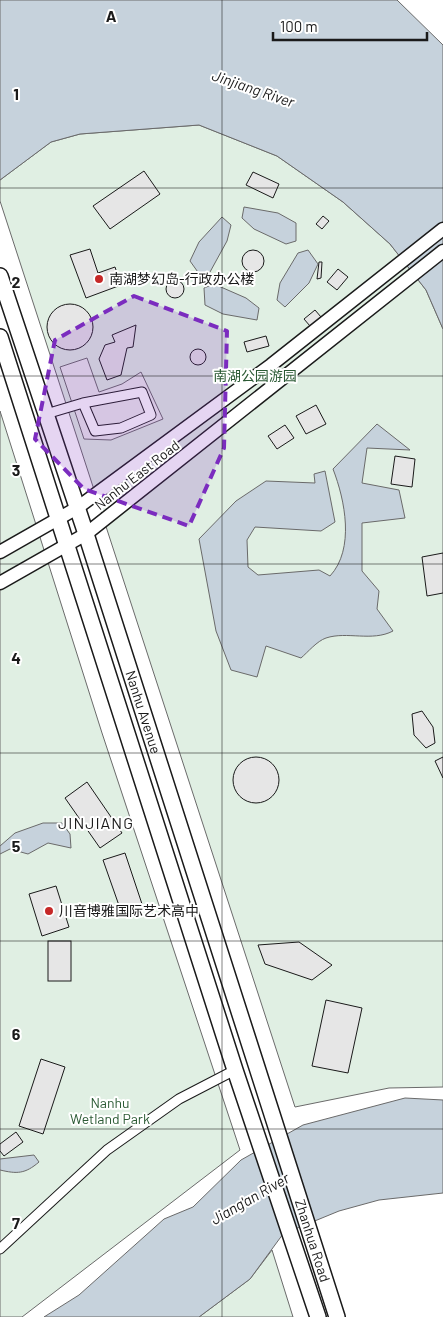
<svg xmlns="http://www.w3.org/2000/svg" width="443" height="1317" font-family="Barlow,'Noto Sans SC',sans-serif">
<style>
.green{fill:#e0efe3;stroke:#6a6a6a}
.parking{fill:#ededed;stroke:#6a6a6a}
.water{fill:#c6d2dc;stroke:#6a6a6a}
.building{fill:#e6e6e6;stroke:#1a1a1a}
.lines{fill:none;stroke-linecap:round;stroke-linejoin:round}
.street-casing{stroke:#1a1a1a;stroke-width:11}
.secondary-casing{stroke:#1a1a1a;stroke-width:15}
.primary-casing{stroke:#1a1a1a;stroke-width:18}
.street{stroke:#fff;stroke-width:9}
.secondary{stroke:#fff;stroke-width:12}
.primary{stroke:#fff;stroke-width:15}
.marked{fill:#7b2cbf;fill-opacity:0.2;stroke:#7b2cbf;stroke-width:4;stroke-dasharray:10 6;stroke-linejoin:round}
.grid{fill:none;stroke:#1a1a1a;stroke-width:1;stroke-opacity:0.55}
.poi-dot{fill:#c62828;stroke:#fff;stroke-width:2}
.labels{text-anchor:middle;stroke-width:4;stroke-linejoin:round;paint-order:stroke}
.poi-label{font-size:14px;fill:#1a1a1a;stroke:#fff;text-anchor:start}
.park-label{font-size:14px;fill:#2b5a34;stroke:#fff}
.street-label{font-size:14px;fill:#1a1a1a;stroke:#fff}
.water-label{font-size:15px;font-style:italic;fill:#1a1a1a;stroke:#fff}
.quarter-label{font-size:16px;letter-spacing:1px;fill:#1a1a1a;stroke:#fff}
.grid-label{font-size:16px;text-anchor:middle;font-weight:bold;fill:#1a1a1a;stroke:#fff;stroke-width:4;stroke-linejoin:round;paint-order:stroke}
</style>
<rect width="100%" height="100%" fill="#fff"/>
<g class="green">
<path d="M199,125L277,156L343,202L390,244L426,290L443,329V1087L389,1088L295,1107L0,201V180L51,142L80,134Z"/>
<path d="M0,411L102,733L240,1150L22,1317H0Z"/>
<path d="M272,1250L293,1317H199L250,1279Z"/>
</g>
<path class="parking" d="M87,358L99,392L122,384L141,372L163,419L111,440L84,439L60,367Z"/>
<g class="water">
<path d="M0,0H397L443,45V329L426,290L390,244L343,202L277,156L199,125L80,134L51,142L0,180Z"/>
<path d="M244,207L278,213L296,223V241L286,244L254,229L242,218Z"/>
<path d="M222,217L231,225L227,241L210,272L200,275L190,261L199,242Z"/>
<path d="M308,250L318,264L309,283L285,307L277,300L280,283L298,253Z"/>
<path d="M214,284L246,298L259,308L257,320L223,314L205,305L204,288Z"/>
<path d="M377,424L410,450L367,448L362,483L399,490L405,518L362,523V571L379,591L377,609L393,631C372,642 347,631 326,638C317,641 308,652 301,658L266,646L257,677L231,670L216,631L199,539L236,501L266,481L315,483L314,474L325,471L335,522L321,531L255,527L247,540L248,567L258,575L319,570L330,576C355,549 345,500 333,469Z"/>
<path d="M43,823H62L70,834L71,848L48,843L28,854L10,849L0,854V846L15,833Z"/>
<path d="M405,1098L443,1100V1193L379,1200L339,1211L283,1234L250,1279L199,1317H44L79,1295L164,1219L193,1207L241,1160L303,1125Z"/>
<path d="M34,1155L39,1162C25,1174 17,1174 0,1170V1159Z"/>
</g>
<g class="building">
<path d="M144,171L160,194L110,229L93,206Z"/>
<path d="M253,172L279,184L273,198L246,185Z"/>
<path d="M323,216L329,221L322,229L316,224Z"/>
<path d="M90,249L98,273L115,267L121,285L86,298L70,255Z"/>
<circle cx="253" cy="261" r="11"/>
<path d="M319,262H322L321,278L317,279Z"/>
<path d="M338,269L348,277L337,290L327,282Z"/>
<circle cx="175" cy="289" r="9"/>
<circle cx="70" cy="327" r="23"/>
<path d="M315,310L321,317L310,326L304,319Z"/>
<path d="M136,325L133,347L127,348L121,375L107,380L99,359L105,345L115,342L112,335Z"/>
<path d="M266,336L269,346L247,352L244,342Z"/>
<circle cx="198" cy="357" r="8"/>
<path d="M316,405L326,424L306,434L296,416Z"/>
<path d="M285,425L294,438L277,449L268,436Z"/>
<path d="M395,456L415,459L412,487L391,484Z"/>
<path d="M443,553V593L427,596L422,557Z"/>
<path d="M422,711L433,727L435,743L426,748L414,735L412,714Z"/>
<path d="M443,757V778L435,761Z"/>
<circle cx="256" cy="780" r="23"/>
<path d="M87,782L122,833L100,848L65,798Z"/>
<path d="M125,853L143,907L122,914L103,860Z"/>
<path d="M56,886L69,927L42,936L29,894Z"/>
<rect x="48" y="941" width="23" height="40"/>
<path d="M299,942L332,965L312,980L265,964L258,945Z"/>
<path d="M326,1000L362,1008L348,1073L312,1066Z"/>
<path d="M41,1059L65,1067L43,1134L19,1126Z"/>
<path d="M16,1132L23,1142L4,1156L0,1151V1144Z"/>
</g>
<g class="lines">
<defs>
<g id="street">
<path d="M46,414L83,403L142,392L151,415L121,428L95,431L83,403"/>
<path d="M0,1249L107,1150L179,1099L235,1070"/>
</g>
<g id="secondary">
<path d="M0,552L77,508L271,365L443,229"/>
<path d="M0,583L86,534L443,251"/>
</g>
<g id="primary">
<path id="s1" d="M0,276L86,534L337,1317"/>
<path d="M0,337L235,1070L318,1317"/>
</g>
</defs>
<use href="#street" class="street-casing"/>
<use href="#secondary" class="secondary-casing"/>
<use href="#primary" class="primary-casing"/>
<use href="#street" class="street"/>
<use href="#secondary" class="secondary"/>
<use href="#primary" class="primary"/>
</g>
<path class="marked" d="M134,296L227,331L224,448L189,526L84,489L35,439L55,340Z"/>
<path class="grid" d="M222,0V1317M0,188H443M0,376H443M0,564H443M0,753H443M0,941H443M0,1129H443"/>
<g class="poi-dot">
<circle cx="99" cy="279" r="5"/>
<circle cx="49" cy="911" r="5"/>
</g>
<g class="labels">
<g class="poi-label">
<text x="109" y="284">南湖梦幻岛-行政办公楼</text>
<text x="59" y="916">川音博雅国际艺术高中</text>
</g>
<g class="park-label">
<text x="255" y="381">南湖公园游园</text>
<text x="110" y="1108">Nanhu<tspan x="110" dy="16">Wetland Park</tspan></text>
</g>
<g class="street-label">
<text transform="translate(137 475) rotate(-38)" y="5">Nanhu East Road</text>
<text dy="5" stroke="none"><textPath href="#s1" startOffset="459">Nanhu Avenue</textPath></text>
<text dy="5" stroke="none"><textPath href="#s1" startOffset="1014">Zhanhua Road</textPath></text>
</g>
<g class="water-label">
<text transform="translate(253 89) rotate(19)" y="5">Jinjiang River</text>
<text transform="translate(250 1199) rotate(-30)" y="5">Jiang'an River</text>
</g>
<g class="quarter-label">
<text x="96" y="829">JINJIANG</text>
</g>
</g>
<g class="grid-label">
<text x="111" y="22">A</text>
<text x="16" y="100">1</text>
<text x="16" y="288">2</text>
<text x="16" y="476">3</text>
<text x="16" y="664">4</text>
<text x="16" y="852">5</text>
<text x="16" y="1040">6</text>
<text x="16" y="1229">7</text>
</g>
<path d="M273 32v8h154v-8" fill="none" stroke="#1a1a1a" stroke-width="2.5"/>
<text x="280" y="32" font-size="15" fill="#1a1a1a" stroke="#ffffff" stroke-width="4" paint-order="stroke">100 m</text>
</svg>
